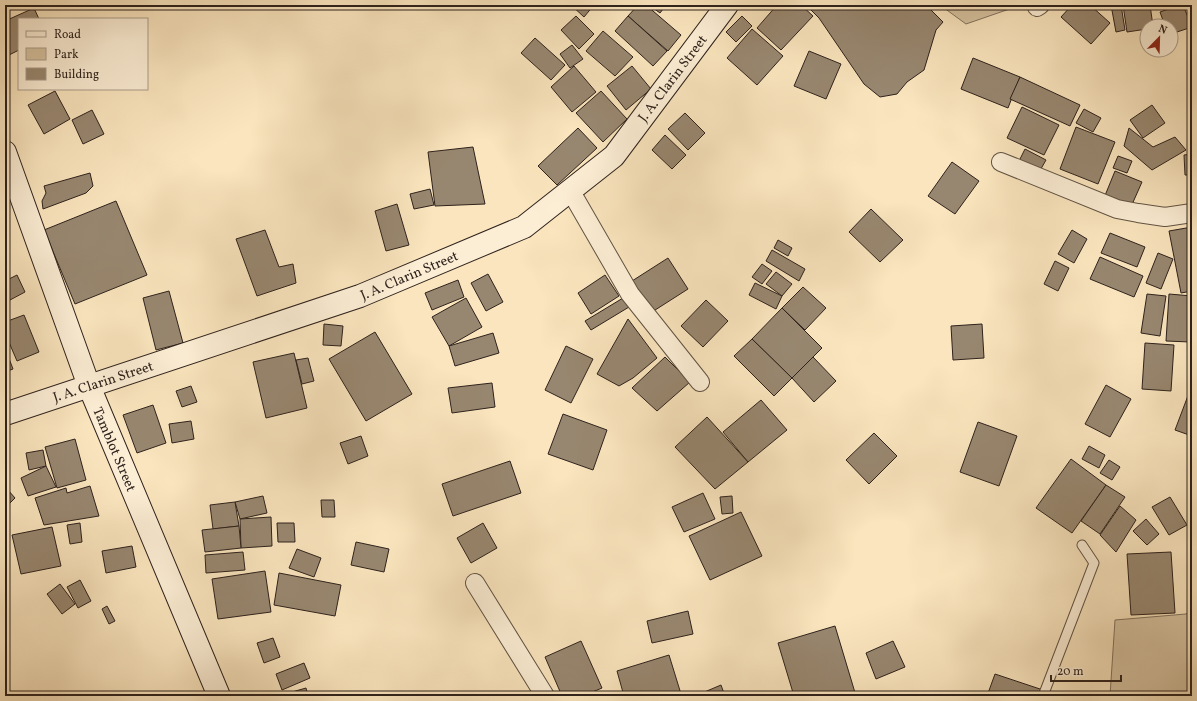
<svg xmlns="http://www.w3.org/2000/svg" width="1197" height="701" font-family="Vollkorn,serif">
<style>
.green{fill:#d7c4a2;stroke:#82735f}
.building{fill:#988770;stroke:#2e221c}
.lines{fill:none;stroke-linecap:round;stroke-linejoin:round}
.service-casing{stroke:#615344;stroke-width:11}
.minor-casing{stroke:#615344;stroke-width:20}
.secondary-casing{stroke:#2e221c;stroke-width:24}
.service{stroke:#fceed5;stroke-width:9}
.minor{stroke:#fceed5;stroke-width:18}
.secondary{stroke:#fceed5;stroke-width:22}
.labels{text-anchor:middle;stroke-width:3.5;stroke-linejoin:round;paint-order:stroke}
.street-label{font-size:14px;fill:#2e221c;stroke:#fceed5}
</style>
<rect width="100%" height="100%" fill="#fae5be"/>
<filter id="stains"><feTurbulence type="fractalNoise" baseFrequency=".005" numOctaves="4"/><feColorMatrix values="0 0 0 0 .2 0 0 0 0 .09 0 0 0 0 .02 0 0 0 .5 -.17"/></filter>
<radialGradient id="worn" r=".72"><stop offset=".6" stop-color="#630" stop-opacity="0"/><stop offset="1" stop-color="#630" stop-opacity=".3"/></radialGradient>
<g class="green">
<path d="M940,5H1021L966,24Z"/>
<path d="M1192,610V696H1110L1115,620L1186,614Z"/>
</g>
<g class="building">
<path d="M571,5H594L584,17Z"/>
<path d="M638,5H646L681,35L668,51L628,16Z"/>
<path d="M649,5H666L660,13Z"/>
<path d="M777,5H801L813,16L781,50L757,28Z"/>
<path d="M806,5H926L943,22L936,30L924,70L907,82L897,94L880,97L864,84L819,18Z"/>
<path d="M1072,5H1090L1110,23L1091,44L1061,17Z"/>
<path d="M1111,5H1121L1125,30L1116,32Z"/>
<path d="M1123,5H1150L1153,26H1147V29L1127,32Z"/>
<path d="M1180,5H1183L1192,27L1171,34V26H1165L1160,12Z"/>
<path d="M34,8L39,19H19V50L9,55L5,47V21Z"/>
<path d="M576,16L594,34L579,49L561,30Z"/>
<path d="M628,16L667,51L653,66L615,31Z"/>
<path d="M742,16L752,26L736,42L726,32Z"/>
<path d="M752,29L783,56L757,85L727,58Z"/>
<path d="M603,31L633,57L615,76L586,51Z"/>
<path d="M535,38L565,65L551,80L521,53Z"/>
<path d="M572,45L583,59L570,68L560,54Z"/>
<path d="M809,51L841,64L826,99L794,86Z"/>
<path d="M973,58L1020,77L1008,108L961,89Z"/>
<path d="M574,66L596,92L572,112L551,87Z"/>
<path d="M632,66L651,89L626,110L607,86Z"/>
<path d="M1020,77L1080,105L1070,126L1010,99Z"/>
<path d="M55,91L70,119L44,134L28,105Z"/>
<path d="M601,91L627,119L603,142L576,113Z"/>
<path d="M1152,105L1165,123L1143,138L1130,120Z"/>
<path d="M1022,107L1059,125L1044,155L1007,138Z"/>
<path d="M1084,109L1101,118L1093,132L1076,123Z"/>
<path d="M92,110L104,134L83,144L72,120Z"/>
<path d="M685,113L705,133L688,150L668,129Z"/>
<path d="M1076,127L1115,142L1098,184L1060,169Z"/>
<path d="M578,128L597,148L557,185L538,166Z"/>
<path d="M1129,128L1153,147L1175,137L1186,150L1152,170L1124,146Z"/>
<path d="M665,135L686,155L672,169L652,150Z"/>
<path d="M473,147L485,204L435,206L428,152Z"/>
<path d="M1025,149L1046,160L1038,174L1018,163Z"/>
<path d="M1192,154V175H1185L1184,155Z"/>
<path d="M1118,156L1132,161L1127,173L1113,168Z"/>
<path d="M952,162L979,181L955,214L928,196Z"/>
<path d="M1115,171L1142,182L1130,209L1104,198Z"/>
<path d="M90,173L93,186L86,193L43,209L42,201L46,193L44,186Z"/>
<path d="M430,189L434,205L414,209L410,194Z"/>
<path d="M116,201L147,275L75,304L44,230Z"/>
<path d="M397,204L409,245L386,251L375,211Z"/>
<path d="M871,209L903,240L880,262L849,232Z"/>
<path d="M1192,227V291L1181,293L1169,231Z"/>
<path d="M265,230L279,267L293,264L296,283L257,296L236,239Z"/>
<path d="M1072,230L1087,239L1074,263L1058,254Z"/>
<path d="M1110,233L1145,247L1137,267L1101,253Z"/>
<path d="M778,240L792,248L788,256L774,248Z"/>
<path d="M772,250L805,269L799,281L766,261Z"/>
<path d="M1158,253L1173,259L1161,289L1146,283Z"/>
<path d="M1100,257L1143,276L1134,297L1090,279Z"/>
<path d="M668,258L688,289L652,312L632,281Z"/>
<path d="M1055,261L1069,268L1058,291L1044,284Z"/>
<path d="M762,264L772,271L762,284L752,277Z"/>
<path d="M776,272L792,284L782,296L766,284Z"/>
<path d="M488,274L503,302L486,311L471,283Z"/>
<path d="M17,275L25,292L10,300L5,290V281Z"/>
<path d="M605,275L619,296L591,314L578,293Z"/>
<path d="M458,280L464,297L432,310L425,293Z"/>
<path d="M755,283L782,296L776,309L749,295Z"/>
<path d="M803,287L826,308L805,330L782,308Z"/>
<path d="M169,291L183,343L156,350L143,298Z"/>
<path d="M1147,294L1166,296L1160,336L1141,333Z"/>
<path d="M1169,294L1192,296L1190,342L1166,341Z"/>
<path d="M466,298L482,327L449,346L432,317Z"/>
<path d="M623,298L629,307L591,330L585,321Z"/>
<path d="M706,300L728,321L703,347L681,326Z"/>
<path d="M782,308L822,348L792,378L752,339Z"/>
<path d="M24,315L39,352L17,361L5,333V322Z"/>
<path d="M628,319L657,358L633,378L619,386L597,374Z"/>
<path d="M324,324L343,326L341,346L323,345Z"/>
<path d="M982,324L984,358L953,360L951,326Z"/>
<path d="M375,332L412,394L366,421L329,359Z"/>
<path d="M493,333L499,353L455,366L449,346Z"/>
<path d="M752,339L792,378L774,396L734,356Z"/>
<path d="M1145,343L1174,345L1171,391L1142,389Z"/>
<path d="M566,346L593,359L571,403L545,390Z"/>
<path d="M5,348L13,369L5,372Z"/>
<path d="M294,353L307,408L266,418L253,362Z"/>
<path d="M665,357L690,382L657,411L632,388Z"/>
<path d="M813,357L836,381L814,402L792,378Z"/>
<path d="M308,358L314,381L302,384L296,360Z"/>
<path d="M492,383L495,407L452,413L448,388Z"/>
<path d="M1106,385L1131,399L1110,437L1085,424Z"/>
<path d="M1192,385V436L1175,430Z"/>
<path d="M191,386L197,402L182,407L176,391Z"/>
<path d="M761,400L787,430L748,462L723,432Z"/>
<path d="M153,405L166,443L137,453L123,415Z"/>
<path d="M563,414L607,430L593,470L548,454Z"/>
<path d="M707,417L748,462L715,489L675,447Z"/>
<path d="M191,421L194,439L172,443L169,424Z"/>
<path d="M978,422L1017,436L999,486L960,472Z"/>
<path d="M874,433L897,456L869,484L846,460Z"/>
<path d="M361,436L368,456L348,464L340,443Z"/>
<path d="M75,439L86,480L57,488L45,447Z"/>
<path d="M1089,446L1105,455L1099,468L1082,459Z"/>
<path d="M43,450L46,466L29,470L26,453Z"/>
<path d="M1071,459L1106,485L1072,533L1036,508Z"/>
<path d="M1109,460L1120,467L1112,480L1100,473Z"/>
<path d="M510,461L521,493L453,516L442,484Z"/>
<path d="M46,466L56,487L28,496L21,478Z"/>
<path d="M1106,485L1125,497L1100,534L1081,521Z"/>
<path d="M90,486L99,516L44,525L35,498L66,488L67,493Z"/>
<path d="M8,490L15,498L5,508V493Z"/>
<path d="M703,493L715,519L684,532L672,507Z"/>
<path d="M263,496L267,513L240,519L235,502Z"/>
<path d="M732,496L733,513L722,514L720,497Z"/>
<path d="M1170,497L1187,525L1169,535L1152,507Z"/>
<path d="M321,500H334L335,517H322Z"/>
<path d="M235,502L239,526L213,529L210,505Z"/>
<path d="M1120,506L1136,520L1116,552L1100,535Z"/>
<path d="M741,512L762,556L710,580L689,536Z"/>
<path d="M271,517L272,546L241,548L240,519Z"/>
<path d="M1146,519L1159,534L1147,545L1133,531Z"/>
<path d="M80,523L82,542L70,544L67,525Z"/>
<path d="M277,523H294L295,542H278Z"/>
<path d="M483,523L497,548L471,563L457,538Z"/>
<path d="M239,526L241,548L205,552L202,530Z"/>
<path d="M52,527L61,566L21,574L12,535Z"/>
<path d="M356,542L389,549L384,572L351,565Z"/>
<path d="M132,546L136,567L106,573L102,551Z"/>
<path d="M297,549L321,558L314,577L289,568Z"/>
<path d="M243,552L245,570L206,573L205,555Z"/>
<path d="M1171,552L1175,613L1131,615L1127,554Z"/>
<path d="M265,571L271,612L218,619L212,579Z"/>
<path d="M279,573L341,585L335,616L274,605Z"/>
<path d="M80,580L91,601L78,608L67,587Z"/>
<path d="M60,584L75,604L62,614L47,594Z"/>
<path d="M107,606L115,621L109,624L102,609Z"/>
<path d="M688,611L693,634L652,643L647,621Z"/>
<path d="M835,626L856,696H794L778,643Z"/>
<path d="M273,638L280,657L264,663L257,643Z"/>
<path d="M581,641L602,688L583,696H562L545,657Z"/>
<path d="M893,641L905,667L876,679L866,653Z"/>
<path d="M669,655L681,694L675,696H624L617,671Z"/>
<path d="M304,663L310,678L282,690L276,674Z"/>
<path d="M995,674L1043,690L1041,696H987Z"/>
<path d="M721,685L725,696H695Z"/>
<path d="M306,688L308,696H278Z"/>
</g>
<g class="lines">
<defs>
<path id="service" d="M1043,696L1094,563L1082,545"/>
<g id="minor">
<path d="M1037,7L1040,5"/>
<path d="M1001,162L1117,209L1138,213L1165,217L1192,213"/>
<path d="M570,190L630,294L700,382"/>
<path d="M475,583L545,696"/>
</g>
<g id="secondary">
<path d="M5,152L89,386L219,696"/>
<path d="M5,414L360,296L524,227L614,156L727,5"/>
</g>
</defs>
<use href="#service" class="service-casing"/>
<use href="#minor" class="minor-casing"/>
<use href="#secondary" class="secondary-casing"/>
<use href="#service" class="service"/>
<use href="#minor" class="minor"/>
<use href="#secondary" class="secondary"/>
</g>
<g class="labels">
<g class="street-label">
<text transform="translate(672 78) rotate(-53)" y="5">J. A. Clarin Street</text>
<text transform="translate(409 275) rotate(-23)" y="5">J. A. Clarin Street</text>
<text transform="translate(103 381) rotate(-18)" y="5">J. A. Clarin Street</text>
<text transform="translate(115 449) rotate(67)" y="5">Tamblot Street</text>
</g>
</g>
<rect width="1197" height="701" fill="none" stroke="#fae5be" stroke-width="20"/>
<rect x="6" y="6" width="1185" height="689" fill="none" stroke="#2e221c" stroke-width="2"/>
<rect x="10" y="10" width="1177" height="681" fill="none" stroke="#2e221c"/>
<rect x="18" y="18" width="130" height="72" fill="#fceed5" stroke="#aa9c8b"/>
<rect x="26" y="31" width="20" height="6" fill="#fceed5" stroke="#aa9c8b"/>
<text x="54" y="38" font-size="12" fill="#2e221c">Road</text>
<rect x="26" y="48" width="20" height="12" fill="#d7c4a2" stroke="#aa9c8b"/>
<text x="54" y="58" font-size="12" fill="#2e221c">Park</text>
<rect x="26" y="68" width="20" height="12" fill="#988770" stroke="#aa9c8b"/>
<text x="54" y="78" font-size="12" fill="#2e221c">Building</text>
<g transform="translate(1159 38) rotate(23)"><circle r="19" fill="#fceed5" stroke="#aa9c8b"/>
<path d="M0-3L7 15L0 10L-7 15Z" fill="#8f2418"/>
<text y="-6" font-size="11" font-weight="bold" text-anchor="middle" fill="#2e221c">N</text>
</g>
<path d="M1051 675v6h70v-6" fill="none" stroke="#2e221c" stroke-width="2"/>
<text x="1057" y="675" font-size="12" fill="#2e221c" stroke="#fceed5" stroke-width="3" paint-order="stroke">20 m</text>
<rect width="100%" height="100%" filter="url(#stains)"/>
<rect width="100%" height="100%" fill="url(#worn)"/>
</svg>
